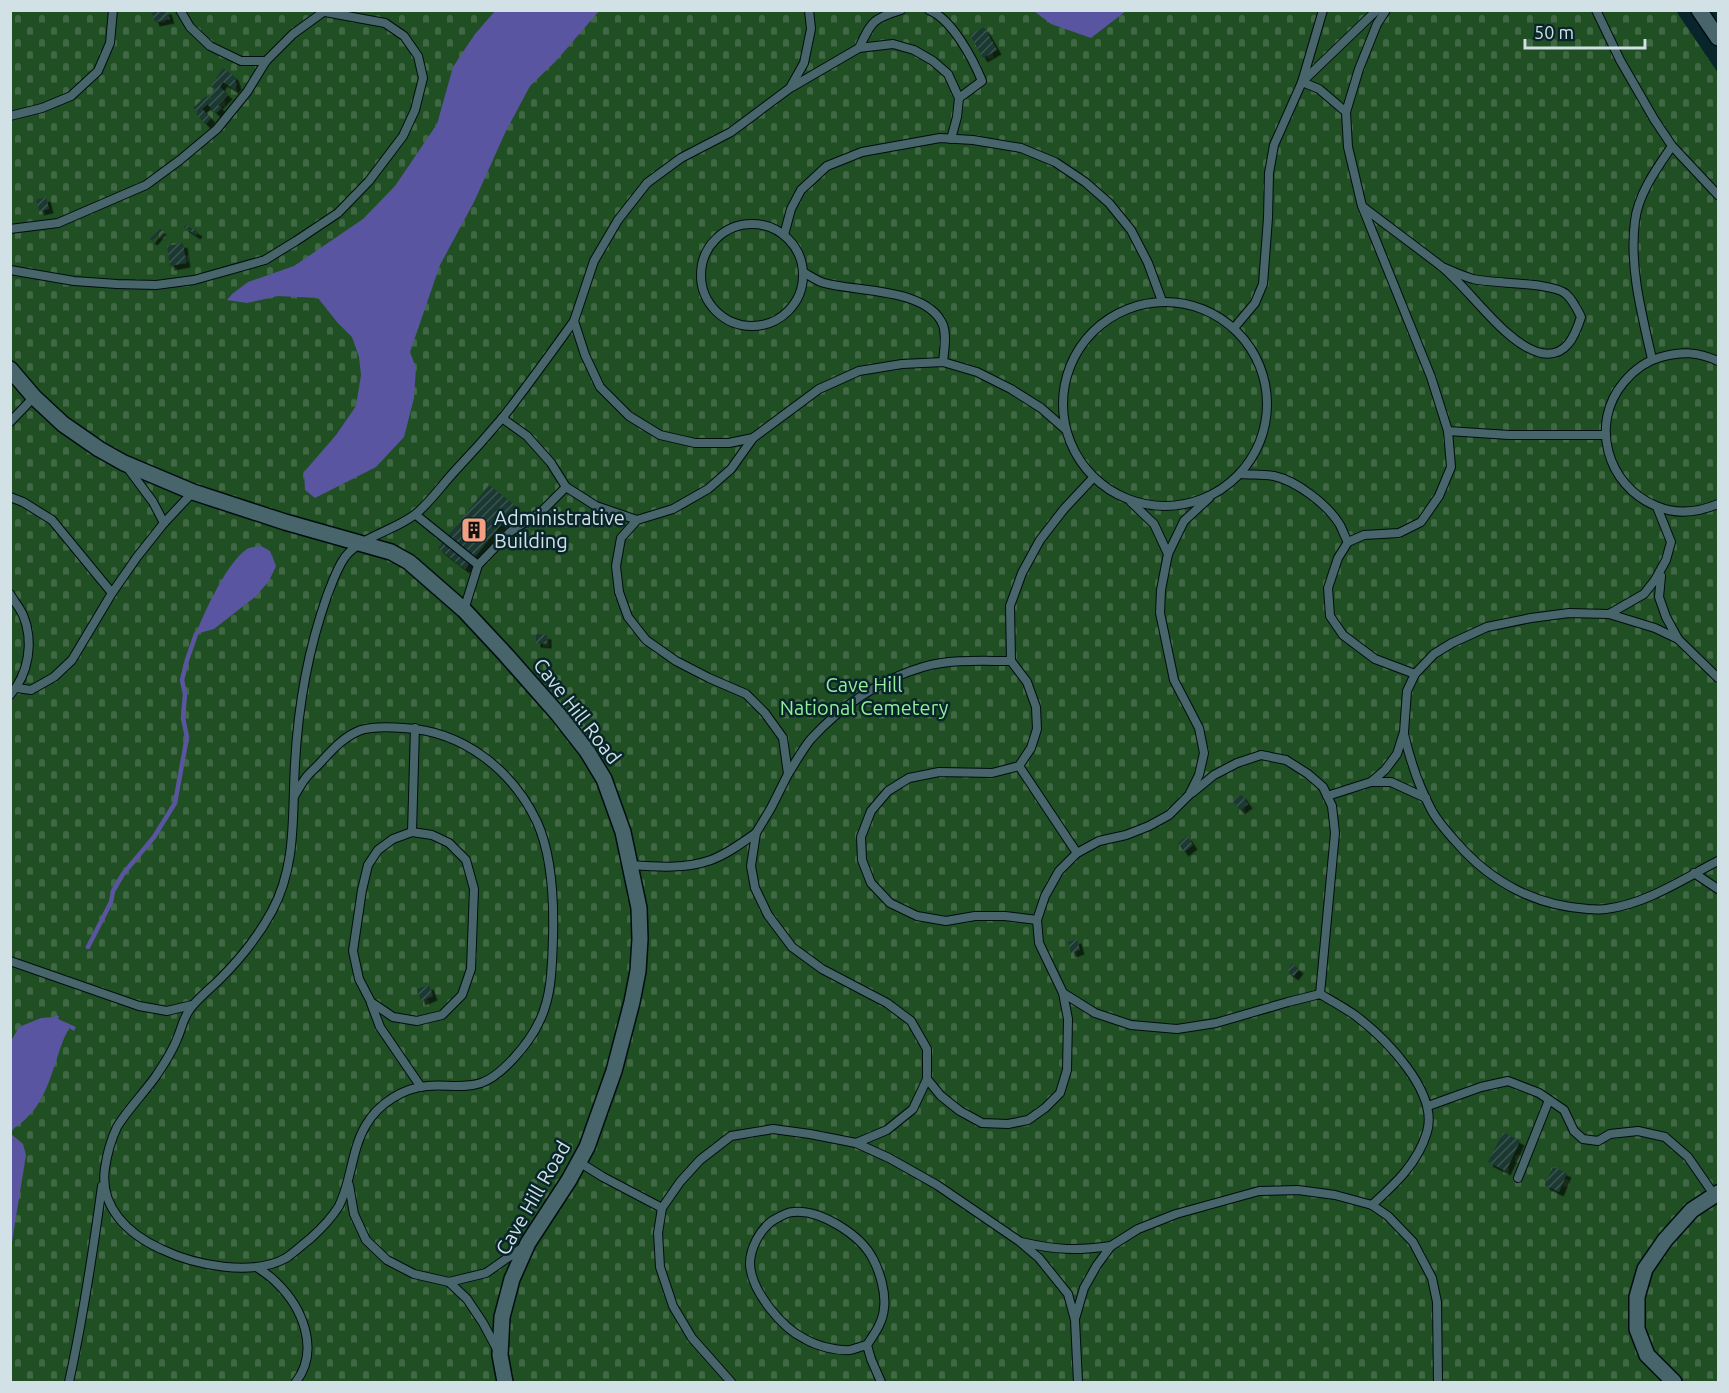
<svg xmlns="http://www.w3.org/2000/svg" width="1729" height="1393" font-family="Ubuntu,sans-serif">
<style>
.cemetery{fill:url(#cemetery-stones)}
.water{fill:#5a55a0}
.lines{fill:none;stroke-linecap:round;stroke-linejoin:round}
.stream{stroke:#5a55a0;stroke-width:4.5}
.building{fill:url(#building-hatch);filter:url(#shadow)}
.service-casing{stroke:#000d11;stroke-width:10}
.minor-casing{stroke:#000d11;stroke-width:18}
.secondary-casing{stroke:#000d11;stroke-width:18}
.service{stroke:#48656c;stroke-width:8}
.minor{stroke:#48656c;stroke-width:15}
.secondary{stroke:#48656c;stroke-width:15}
.labels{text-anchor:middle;stroke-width:5;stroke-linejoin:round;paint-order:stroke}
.poi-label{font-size:20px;fill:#d2e1e5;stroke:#08252b;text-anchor:start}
.park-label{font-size:20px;fill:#93ee97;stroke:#08252b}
.street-label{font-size:20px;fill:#d2e1e5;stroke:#08252b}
</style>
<defs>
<pattern id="cemetery-stones" width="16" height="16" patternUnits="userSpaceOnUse" patternTransform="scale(1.5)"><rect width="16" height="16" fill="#214f24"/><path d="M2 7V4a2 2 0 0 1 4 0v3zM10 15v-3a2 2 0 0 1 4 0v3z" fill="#406844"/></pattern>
<pattern id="building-hatch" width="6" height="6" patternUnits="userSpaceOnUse" patternTransform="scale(1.5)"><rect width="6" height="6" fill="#1b3731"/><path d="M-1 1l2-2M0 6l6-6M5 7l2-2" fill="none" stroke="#3b544f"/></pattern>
<filter id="shadow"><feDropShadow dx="4.5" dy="4.5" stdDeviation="0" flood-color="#0009"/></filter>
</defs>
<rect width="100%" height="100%" fill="#08252b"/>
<path class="cemetery" d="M10,11H1676L1718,73V1382H11Z"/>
<g class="water">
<path d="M495,11H599L556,61L530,86L505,133L474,202L440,265L410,352L416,368L414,398L404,437L376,467L315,498L305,490L304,472L336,435L356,406L361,375L359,357L352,337L337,322L318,298L278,296L247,303L227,300L232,294L248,282L294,266L363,219L395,186L437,124L453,67L475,34Z"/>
<path d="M1034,11L1126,10V11L1091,38L1051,24Z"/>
<path d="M261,546L270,551L276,566L269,581L255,597L214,629L196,634C204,612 228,561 247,549C251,547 257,547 261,546Z"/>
<path d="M56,1015L59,1016L58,1019L76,1027L74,1031L69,1028C56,1052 54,1078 39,1102C35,1110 27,1118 20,1124C16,1127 13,1128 11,1133V1041L19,1027L41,1018L54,1017Z"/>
<path d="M11,1134L23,1144L26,1155L11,1248Z"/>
</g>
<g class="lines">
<path class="stream" d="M88,947L111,902L113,891L123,874L154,837L175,803L187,737L183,718L185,694L182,680L187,660L196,634"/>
</g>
<g class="building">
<path d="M159,10H167L170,19L155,22L152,13Z"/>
<path d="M984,27L997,50L983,58L970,35Z"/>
<path d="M223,68L234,76L237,85L234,89L223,82L220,87L228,95L218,105L222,108L216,113L207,104L202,109L211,118L206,124L196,114L198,112L193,108L206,96L210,100L211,98L209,96L216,89L211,86Z"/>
<path d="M46,197L49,209L39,211L36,200Z"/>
<path d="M186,225L198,232L196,235L184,227Z"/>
<path d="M159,228L162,230L153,241L150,239Z"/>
<path d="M183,243L186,263L170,266L167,246Z"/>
<path d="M489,485L516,506L465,569L438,548Z"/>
<path d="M536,634L547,635V644L536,643Z"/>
<path d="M1241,794L1248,804L1240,810L1233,801Z"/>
<path d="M1187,836L1193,845L1184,852L1178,843Z"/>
<path d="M1077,939L1080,950L1071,953L1068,942Z"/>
<path d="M1292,964L1299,969L1294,976L1287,971Z"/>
<path d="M429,985L433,996L421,1001L417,989Z"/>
<path d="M1503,1132L1520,1141L1506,1171L1488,1162Z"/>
<path d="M1553,1167L1567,1173L1559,1192L1545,1185Z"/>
</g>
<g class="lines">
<defs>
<g id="service">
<path d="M180,10L190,27L210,46L241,61H266"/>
<path d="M809,10L811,29L804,63L790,88L731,132L681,158L647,183L618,220L594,261L574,321L585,355L600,387L629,416L660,435L695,443H729L753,438L819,389L859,371L902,364L943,362L977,372L1011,389L1041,408L1065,429"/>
<path d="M929,10C952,19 973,59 982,81L959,98"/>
<path d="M1386,10L1377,24L1359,69L1346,112L1348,147L1362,206L1431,377L1448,431L1451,467L1439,496L1421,522L1399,533L1364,535L1348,542L1338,558L1328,588L1330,616L1343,635L1375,659L1415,674"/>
<path d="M1596,10L1620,60L1654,119L1672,146L1718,195"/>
<path d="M859,48C872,21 872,19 901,10"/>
<path d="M792,87L859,48L893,44L914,50L933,61L948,74L959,98L957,117L951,139"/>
<path d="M1346,112L1319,89L1302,82L1377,10"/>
<path d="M10,116L42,108L71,96L98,71L110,43L113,10"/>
<path d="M1363,207C1389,227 1415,246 1441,266C1470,289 1506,345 1541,353C1566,358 1575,336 1581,317C1577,309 1573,300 1566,294C1553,282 1494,284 1473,279C1462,276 1452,271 1442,267"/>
<circle cx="752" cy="275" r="51"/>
<path d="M10,229L58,223L146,185L180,160L217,129L247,92L266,61L293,34L326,10"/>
<path d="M784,235L791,209L801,190L827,166L862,152L940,138L973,140L1021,148L1055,162L1085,182L1109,203L1131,230L1148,263L1162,301"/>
<path d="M10,270L74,281L117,284L156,285L194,280L265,260L296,241L338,213L369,181L403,136L415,110L423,78L418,56L404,36L385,23L325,12"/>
<path d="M803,272C810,276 817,281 824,283C857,292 928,288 943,325C947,336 944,351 943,362"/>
<circle cx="1165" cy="404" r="102"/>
<path d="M1234,328L1255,303L1263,284L1268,218L1269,173L1274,145L1302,82L1323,10"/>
<path d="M1652,359C1642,315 1629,267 1635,221C1638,194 1657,168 1672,146"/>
<path d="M1718,361C1698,352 1682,351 1661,357C1646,361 1634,370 1624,382C1589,423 1607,486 1656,506C1677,515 1699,512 1718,504"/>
<path d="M502,418L527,436L551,463L566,487L596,506L637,520"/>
<path d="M10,422L34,397"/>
<path d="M1448,431L1509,435H1605"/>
<path d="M753,438L731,469L708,489L673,509L637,520L621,538L616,566L619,592L628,617L646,640L676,661L709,678L746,694L765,713L783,738L788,774L771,808L756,833L751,866L755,888L768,915L792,947L822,969L887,1003L911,1021L927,1049V1079L913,1109L887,1130L856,1143"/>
<path d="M127,467L153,502L164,523"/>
<path d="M1241,474C1251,475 1263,474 1274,476C1297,481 1328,505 1340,525C1343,531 1345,537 1348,542"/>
<path d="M10,497L23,502L52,520L112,593"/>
<path d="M1131,502L1154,524L1168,554"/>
<path d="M416,515L478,565"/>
<path d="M1661,576L1659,597L1666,617L1678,639L1718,678"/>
<path d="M10,594C14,601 20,608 23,615C34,641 29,674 10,695"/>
<path d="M464,610L478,565L510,532L541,512L566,487"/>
<path d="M1609,614L1655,628L1678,639"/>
<path d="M17,688L31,690L54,677L72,660L112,593L137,557L164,523L193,492"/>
<path d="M1404,734C1410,760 1419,787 1432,811C1438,822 1448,833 1457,843C1491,882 1536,906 1588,909C1593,909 1600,910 1606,909C1646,904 1683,879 1718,861"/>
<path d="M1019,766L1077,853"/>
<path d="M788,774C795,763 802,750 811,739C840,707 881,679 923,667C951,659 982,661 1011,661"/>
<path d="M1371,782H1391L1426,798"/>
<path d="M1192,793L1214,775L1237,763L1261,755L1286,760L1308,774L1323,787L1332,806L1335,833L1320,994"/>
<path d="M1327,796L1371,782L1385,770L1397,754L1404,732L1407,691L1415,674L1434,654L1452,643L1487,627L1531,618L1569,613L1609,614L1644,594L1655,580L1666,560L1671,542L1657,507"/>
<path d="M294,797C294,796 304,780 305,779C309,773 315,769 320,763C332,750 343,737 361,730C374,726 390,727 404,728C462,731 512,769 537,822C552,855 554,902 553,938C552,965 552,997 539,1022C530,1042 502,1076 481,1083C463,1089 444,1084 427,1086C403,1088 378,1104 366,1125C351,1150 352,1180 339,1206C331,1219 322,1228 311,1238C303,1244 294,1253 286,1258C252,1277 194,1265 161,1249C128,1234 99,1207 105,1168C107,1154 111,1140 117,1127C128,1109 144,1093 156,1076C164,1064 172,1052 177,1039C182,1028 183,1018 190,1009C198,998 210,989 220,979C240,959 259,935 272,911C297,865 292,814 295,764C298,707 308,650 327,596C332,583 337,568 345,557C361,536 398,530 418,512C431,501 442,485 454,472C471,454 488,435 504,416C528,385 551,353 574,321"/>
<path d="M412,832L432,835L449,843L466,860L474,889L471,969L462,995L442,1015L417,1021L393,1017L371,1002L359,979L353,951L362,890L368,865L378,850L393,839L412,832L415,728"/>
<path d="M631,865C657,867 686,869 711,860C727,854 742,843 756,833"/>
<path d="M1694,873L1718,889"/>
<path d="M1037,920L1005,916H975L946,921L917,916L890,903L871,883L862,860L861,837L871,811L888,791L909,778L939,772L992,773L1019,766L1031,748L1037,729L1036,707L1027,682L1011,661L1010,606L1022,573L1040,540L1064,509L1093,478"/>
<path d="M10,961L139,1006L167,1011L192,1005"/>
<path d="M1063,993L1095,1013L1131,1025L1177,1029L1216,1023L1288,1002L1320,994C1332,1001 1345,1008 1356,1016C1385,1038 1439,1092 1427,1132C1418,1163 1395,1184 1372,1205"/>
<path d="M371,1003L380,1027L421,1087"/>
<path d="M927,1079L941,1096L960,1111L982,1123L1008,1124L1028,1120L1045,1108L1060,1093L1067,1070L1068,1019L1063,993L1039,943L1037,920L1045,896L1059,871L1077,853L1099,841L1126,835L1149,826L1169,815L1189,795L1199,775L1204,753L1199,728L1174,680L1160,613L1161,590L1168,554L1184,521L1209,498"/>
<path d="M1428,1106L1481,1087L1508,1081L1539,1093L1564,1110L1574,1131L1583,1139L1598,1141L1610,1134L1638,1131L1665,1137L1688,1157L1715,1196"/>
<path d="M579,1162L603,1177L662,1208"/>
<path d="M1518,1178L1549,1100"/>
<path d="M349,1185L354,1214L366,1240L387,1260L414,1274L449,1282L486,1273L523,1247"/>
<path d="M1021,1242C1056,1250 1076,1251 1111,1246"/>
<path d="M258,1268C264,1272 271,1277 276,1282C303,1308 320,1350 296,1382"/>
<path d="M449,1282L467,1299L483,1323L498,1351"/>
<path d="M1075,1319L1084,1288L1097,1265L1111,1246L1138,1229L1176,1214L1259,1191L1298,1190L1335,1195L1372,1205L1388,1216L1413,1242L1432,1278L1437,1302L1438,1382"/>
<path d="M867,1345C862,1346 855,1349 850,1350C836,1351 817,1346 805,1339C782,1328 751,1291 750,1264C750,1248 760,1230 772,1221C777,1218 788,1212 793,1212C820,1209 861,1235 873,1259C880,1272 886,1293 884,1308C883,1322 875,1333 867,1345L871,1359L881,1382"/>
<path d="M69,1382C83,1318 93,1252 102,1186"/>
<path d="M731,1382L692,1338L673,1306L660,1267L658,1233L662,1208L680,1182L700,1160L731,1136L773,1129L810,1134L856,1143L889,1158L937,1185L1019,1241L1039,1258L1068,1294L1075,1320L1078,1382"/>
</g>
<g id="minor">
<path d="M10,369L34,397L63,424L99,449L124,463L193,492L285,522L391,552L409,562L464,610L506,655L558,714L587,751L604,779L623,832L639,908L640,939L638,971L632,1002L614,1071L587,1147L569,1180L528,1243L512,1279L502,1317L500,1355L505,1382"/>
<path d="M1674,1382L1647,1355L1637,1329V1297L1645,1269L1665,1240L1692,1210L1718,1193"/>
</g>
<path id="secondary" d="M1699,10L1718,38"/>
</defs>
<use href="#service" class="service-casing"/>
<use href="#minor" class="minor-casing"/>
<use href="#secondary" class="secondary-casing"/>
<use href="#service" class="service"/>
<use href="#minor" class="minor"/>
<use href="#secondary" class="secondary"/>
</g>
<defs>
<symbol id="building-square" viewBox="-11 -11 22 22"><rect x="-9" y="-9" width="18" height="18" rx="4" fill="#f3a082" stroke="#08252b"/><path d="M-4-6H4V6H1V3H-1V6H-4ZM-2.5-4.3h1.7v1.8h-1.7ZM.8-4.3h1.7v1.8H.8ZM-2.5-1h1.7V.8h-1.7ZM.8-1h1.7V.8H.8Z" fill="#111"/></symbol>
</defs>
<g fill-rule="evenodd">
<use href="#building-square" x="459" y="515" width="30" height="30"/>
</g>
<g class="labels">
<g class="poi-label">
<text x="494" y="525">Administrative<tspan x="494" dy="23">Building</tspan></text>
</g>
<g class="park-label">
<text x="864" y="692">Cave Hill<tspan x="864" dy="23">National Cemetery</tspan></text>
</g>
<g class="street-label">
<text transform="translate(577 711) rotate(52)" y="7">Cave Hill Road</text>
<text transform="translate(533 1198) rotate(-60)" y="7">Cave Hill Road</text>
</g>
</g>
<rect width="1729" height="1393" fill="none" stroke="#d2e1e5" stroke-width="24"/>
<path d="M1525 39v9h120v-9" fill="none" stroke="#d2e1e5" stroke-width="3"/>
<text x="1534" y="39" font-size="18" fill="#d2e1e5" stroke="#08252b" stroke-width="4.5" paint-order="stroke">50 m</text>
</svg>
